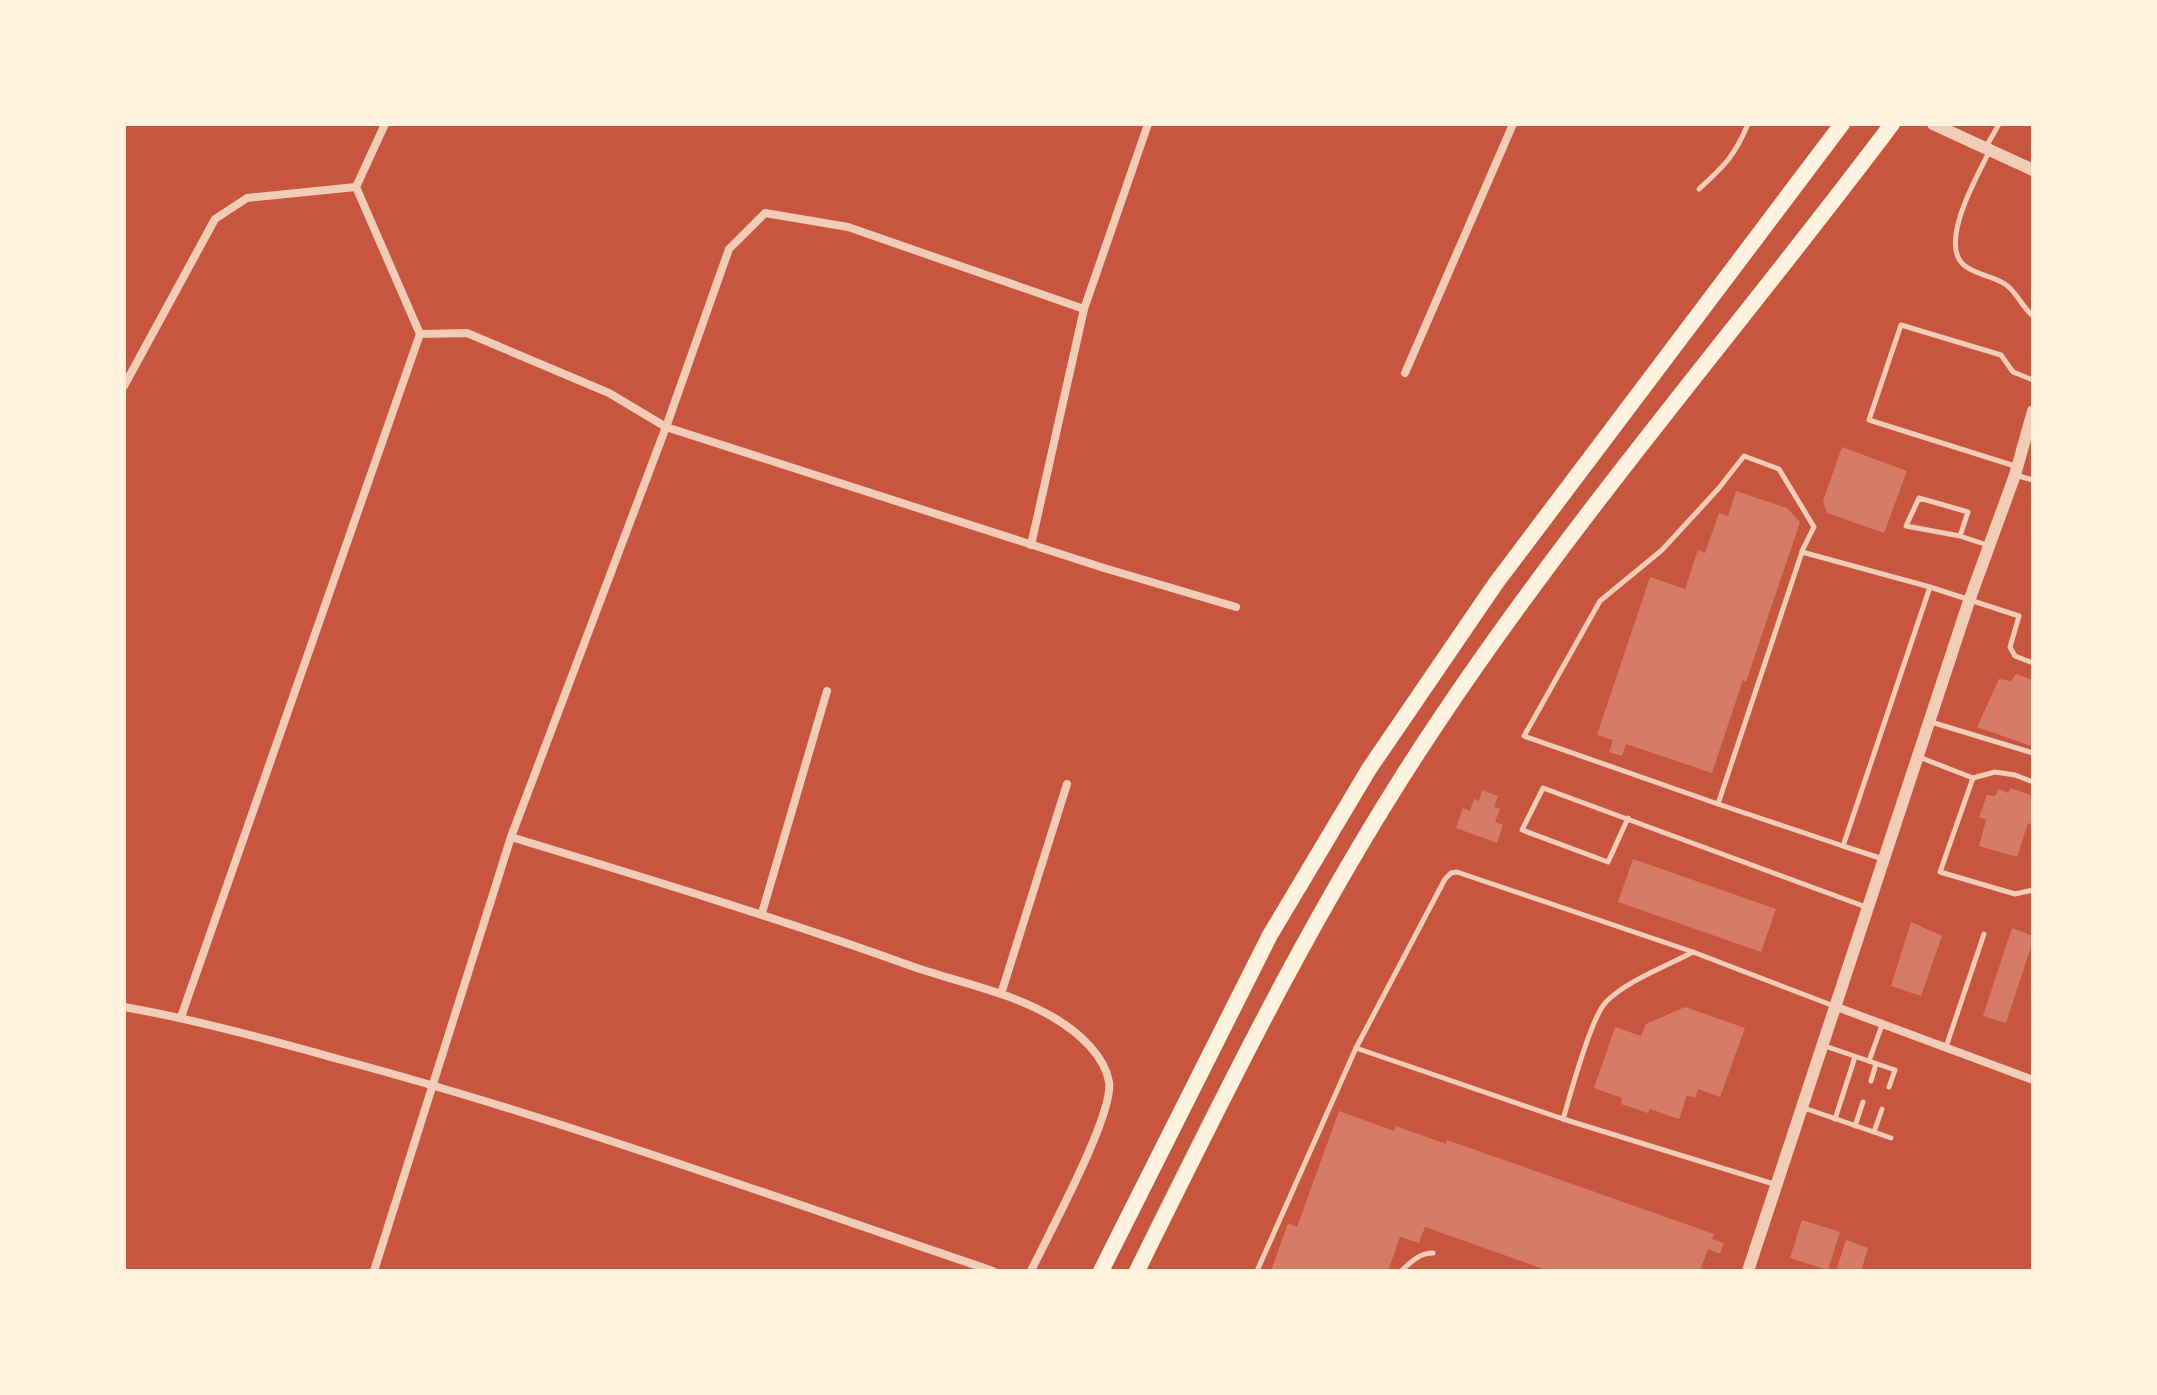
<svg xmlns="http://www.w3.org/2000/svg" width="2157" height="1395" font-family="'Noto Serif',serif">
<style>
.building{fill:#d67c66}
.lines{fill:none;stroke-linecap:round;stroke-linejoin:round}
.service{stroke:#f1ccb7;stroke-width:5}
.minor{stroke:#f1ccb7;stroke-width:8}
.tertiary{stroke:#f1ccb7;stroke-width:12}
.primary{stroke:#fff3e0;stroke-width:16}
</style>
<rect width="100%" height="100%" fill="#c8553d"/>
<g class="building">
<path d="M1842,447L1907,471L1884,533L1827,513L1823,501Z"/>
<path d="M1736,491L1787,508L1800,522L1746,682L1743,680L1712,773L1626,744L1622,756L1609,752L1613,740L1597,735L1650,577L1685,589L1698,550L1705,553L1719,513L1728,516Z"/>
<path d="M2016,674L2033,680L2031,746L1977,727L1999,679L2011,681Z"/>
<path d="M2011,788L2033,796V825L2028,823L2017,857L1979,846L1986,820L1979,817L1987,795L1995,796L1999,789L2008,793Z"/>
<path d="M1482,790L1498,796L1494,807L1500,809L1495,822L1503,825L1497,843L1456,828L1463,808L1470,811L1474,799L1479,801Z"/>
<path d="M1633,859L1776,909L1761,952L1618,902Z"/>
<path d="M1911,922L1942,936L1921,996L1891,986Z"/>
<path d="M2012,928L2033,936V941L2006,1023L1983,1016Z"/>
<path d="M1685,1007L1745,1028L1720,1097L1698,1089L1695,1098L1687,1095L1679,1119L1650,1109L1648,1113L1621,1104L1622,1098L1594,1088L1615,1027L1641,1036L1646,1024Z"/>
<path d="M1339,1111L1394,1131L1396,1126L1446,1144L1447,1140L1714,1234L1712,1239L1724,1243L1720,1254L1708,1249L1700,1271H1549L1425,1227L1419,1243L1400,1237L1388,1271H1271L1288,1223L1297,1227Z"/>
<path d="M1802,1220L1840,1232L1828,1270L1790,1258Z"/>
<path d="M1846,1240L1868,1248L1861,1271H1836Z"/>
</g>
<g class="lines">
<g class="service">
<path d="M1986,147L1999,124"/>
<path d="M1989,152C1978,175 1937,245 1965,266C1977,275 1993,276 2005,284C2016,291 2022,307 2033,316"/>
<path d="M1699,189C1725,165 1734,157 1748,124"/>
<path d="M2018,467L1869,420L1901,325L2001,355L2013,372L2033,380"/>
<path d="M2015,475L2033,480"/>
<path d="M1960,536L1968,512L1919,498L1906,526L1960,536L1987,545"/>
<path d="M1930,587L1843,846L1718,804L1802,552L1930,587L2019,616L2010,647L2015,656L2033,663"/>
<path d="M1931,722L2033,753"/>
<path d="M1919,757L1973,778L1995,772L2015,775L2033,782"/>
<path d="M1973,778L1940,872L2015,894L2033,890"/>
<path d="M1718,804L1524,736L1600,601L1662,550L1719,488L1744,456L1779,469L1814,527L1802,551"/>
<path d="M1628,818L1608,862L1522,830L1543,788L1866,907"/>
<path d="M1843,846L1883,859"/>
<path d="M1822,1045L1895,1070L1889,1087"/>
<path d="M1946,1047L1984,934"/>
<path d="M1869,1061L1882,1025"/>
<path d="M1871,1081L1876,1064"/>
<path d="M1804,1108L1874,1132L1882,1109"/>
<path d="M1563,1119C1570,1096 1591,1017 1606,1002C1626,981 1667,966 1693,952"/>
<path d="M1835,1119L1855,1057"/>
<path d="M1855,1126L1863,1102"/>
<path d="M1874,1132L1891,1138"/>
<path d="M1777,1185L1563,1119L1356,1048L1445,879L1451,873L1457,872L1693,952L1834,1006"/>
<path d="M1257,1271L1356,1048"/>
<path d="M1401,1271C1411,1262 1419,1253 1433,1253"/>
</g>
<g class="minor">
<path d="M420,334L467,333L609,393L666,427L1104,568L1236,607"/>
<path d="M1405,373L1513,124"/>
<path d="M124,386L215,219L247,198L356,187"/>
<path d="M1031,545L1084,309L1148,124"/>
<path d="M511,837C646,878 781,919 914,967C961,983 1014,993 1056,1019C1078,1032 1105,1056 1109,1082C1114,1115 1048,1235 1031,1271"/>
<path d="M762,913L827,691"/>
<path d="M1001,994L1067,784"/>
<path d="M1834,1006L2033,1080"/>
<path d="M124,1007C198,1020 269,1040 342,1060C562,1119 777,1198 993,1271"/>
<path d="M181,1017L420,334L356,187L385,124"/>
<path d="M374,1271L511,837L666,427L729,249L765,213L848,227L1084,309"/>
</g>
<g class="tertiary">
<path d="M1933,124L2033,170"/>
<path d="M1748,1271L1969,601L2015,475L2033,411"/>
</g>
<g class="primary">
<path d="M1101,1271L1270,935L1369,769L1496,583L1842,124"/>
<path d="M1137,1271C1229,1085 1320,898 1436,725C1575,516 1741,325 1892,124"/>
</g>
</g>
<rect width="2157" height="1395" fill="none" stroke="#fff3e0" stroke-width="252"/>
</svg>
